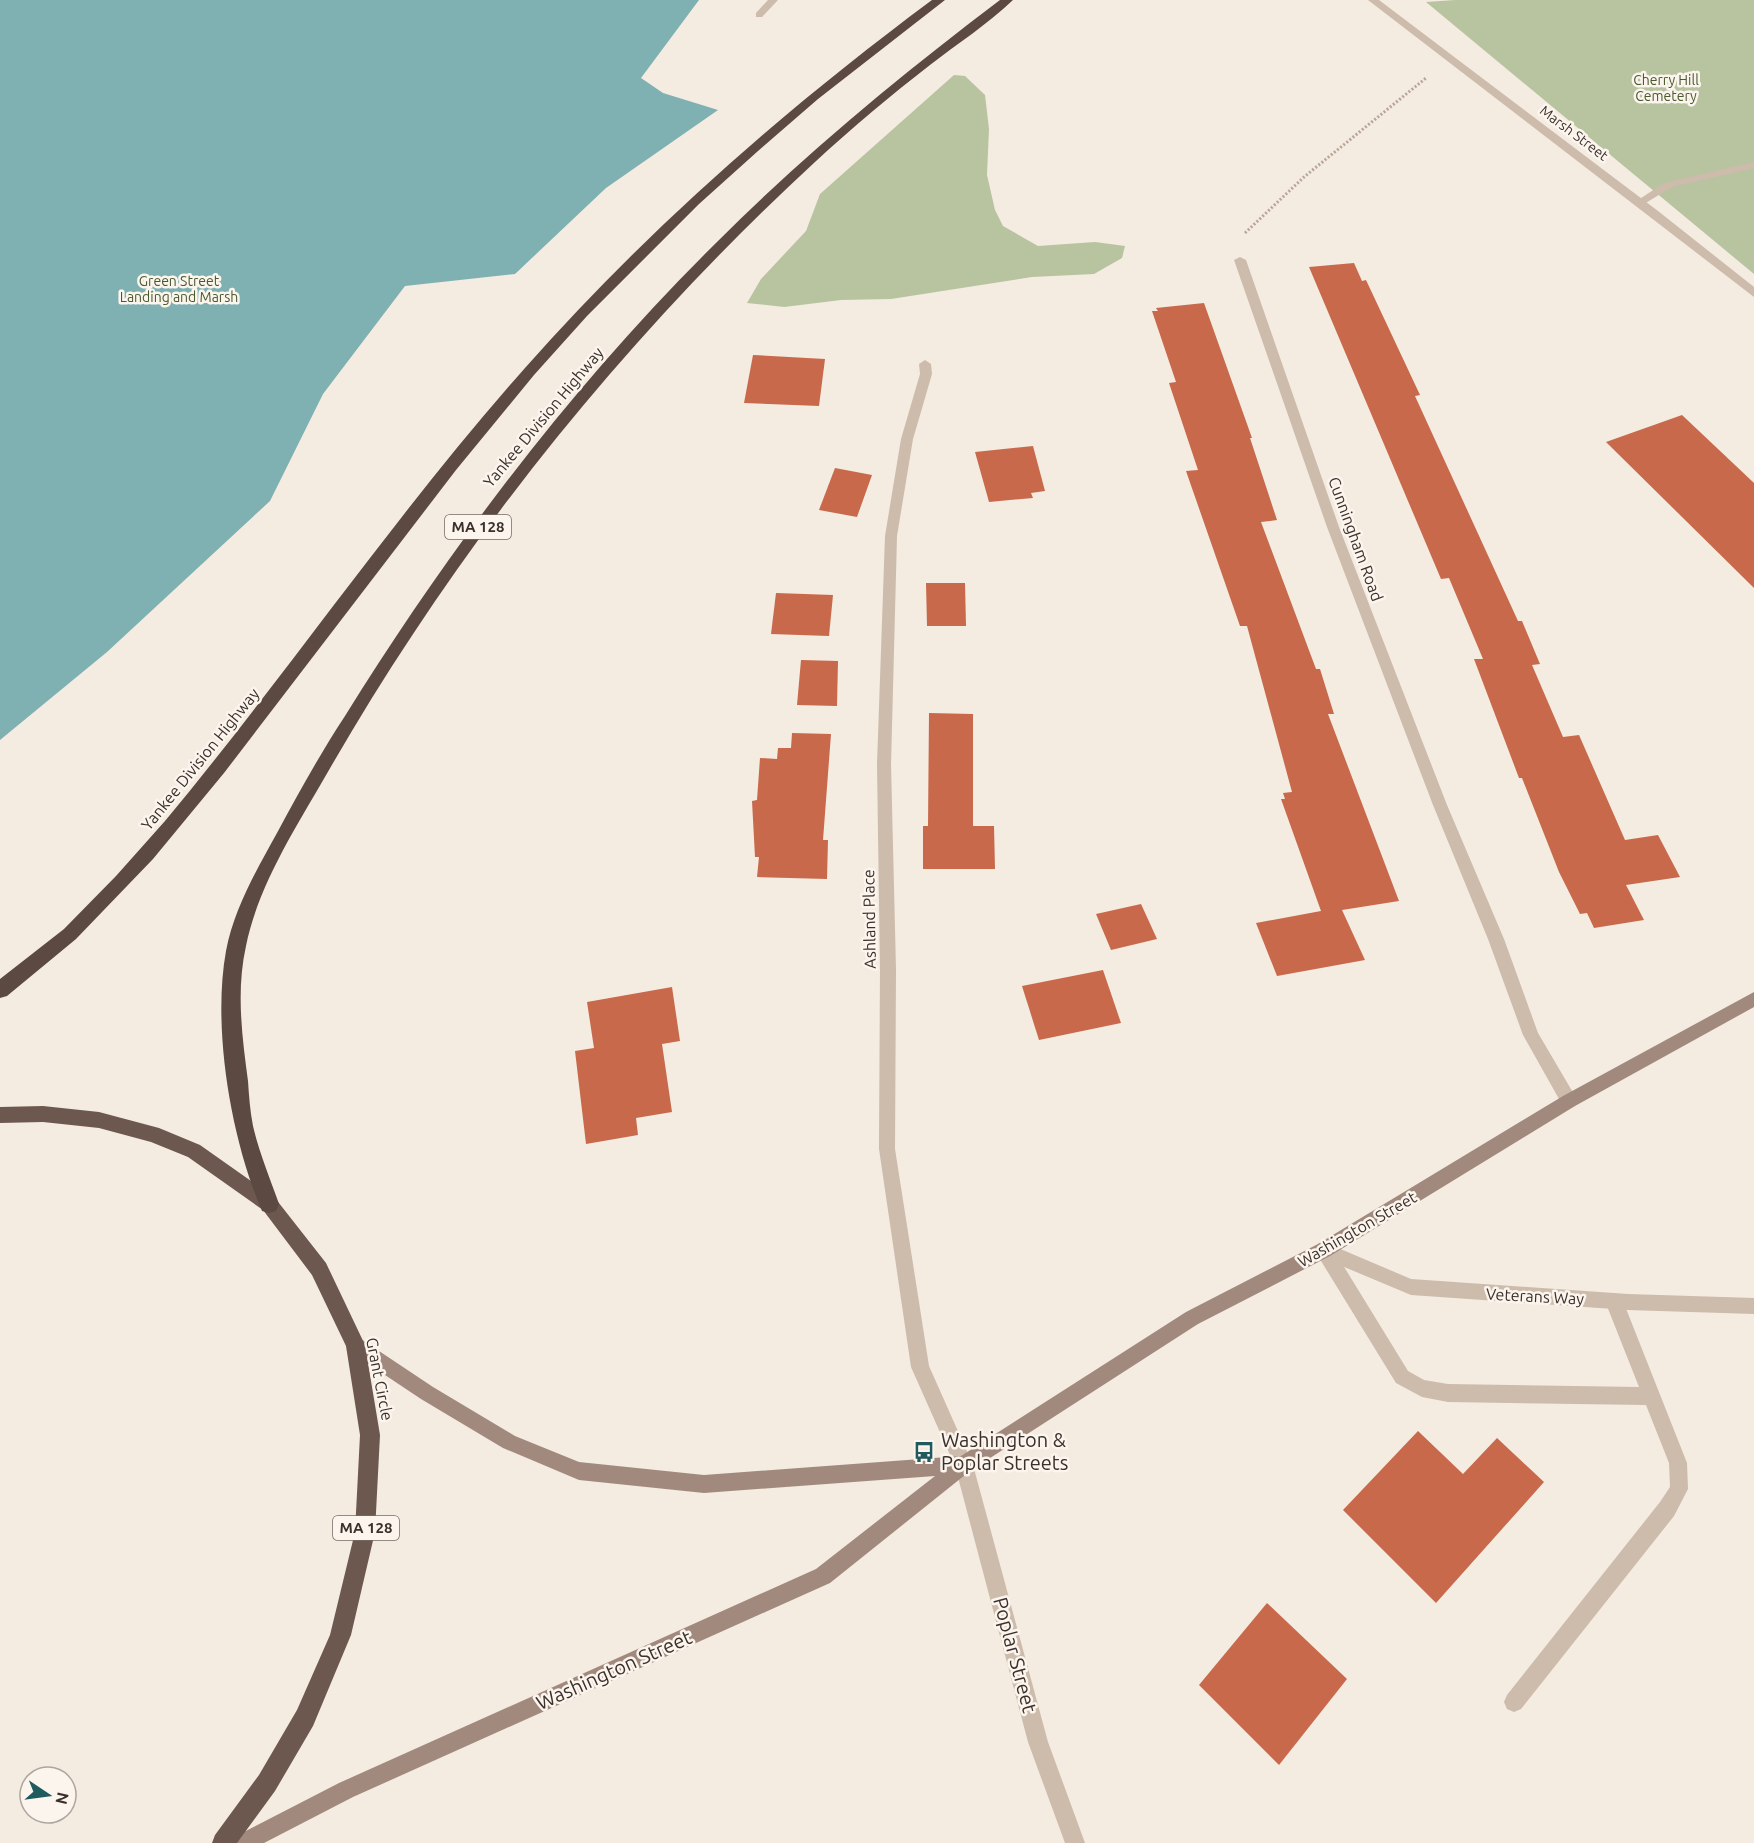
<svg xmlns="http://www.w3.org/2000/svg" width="1754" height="1843" font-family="Ubuntu,sans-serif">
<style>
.green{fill:#b8c4a0}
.water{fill:#7fb0b2}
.building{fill:#c8694b}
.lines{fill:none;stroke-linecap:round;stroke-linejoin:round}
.path{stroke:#b9a596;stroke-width:3;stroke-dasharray:2 2;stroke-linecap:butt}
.service{fill:#cdbbac;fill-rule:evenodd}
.minor{fill:#cdbbac;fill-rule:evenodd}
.secondary{fill:#a18a7d;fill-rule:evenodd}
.trunk{fill:#6c584f;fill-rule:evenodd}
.motorway{fill:#5c4a42;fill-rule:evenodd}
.labels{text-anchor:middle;stroke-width:5;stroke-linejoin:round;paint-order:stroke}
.far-park-label{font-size:14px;fill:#4a5a2e;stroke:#fbf5ee}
.far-street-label{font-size:14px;fill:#3b302b;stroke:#fbf5ee}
.shield{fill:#fbf5ee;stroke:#756b66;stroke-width:1.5}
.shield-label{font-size:15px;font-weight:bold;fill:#3b302b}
.street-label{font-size:16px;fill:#3b302b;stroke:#fbf5ee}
.near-poi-label{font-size:20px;fill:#3b302b;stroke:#fbf5ee;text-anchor:start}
.near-street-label{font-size:20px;fill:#3b302b;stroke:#fbf5ee}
</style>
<rect width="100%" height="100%" fill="#f4ebe1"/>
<g class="green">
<path d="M1455,0H1754V274L1426,2Z"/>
<path d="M954,75L965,76L985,95L989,129L987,175L995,210L1003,226L1038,246L1095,242L1125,246L1122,258L1094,274L1032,277L891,299L841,300L784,307L747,303L761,279L806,231L820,194Z"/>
</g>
<path class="water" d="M0,0H699L641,78L663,93L718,110L606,188L515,274L405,286L323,394L270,501L107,652L0,740Z"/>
<g class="building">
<path d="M1354,263L1362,281L1366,280L1420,395L1415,396L1518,621H1522L1540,664L1532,665L1563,737L1579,735L1625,840L1658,835L1680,877L1626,885L1644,920L1594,928L1587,913L1580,914L1559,872L1522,778H1519L1474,659H1483L1449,578L1441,579L1309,267Z"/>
<path d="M1204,303L1252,438H1250L1277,520L1261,522L1316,669H1320L1334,714H1328L1399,901L1342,910L1365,960L1277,976L1256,923L1321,911L1281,799H1285L1283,793L1292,792L1247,626H1240L1186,471L1198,470L1169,383L1176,382L1152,311H1158L1156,308Z"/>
<path d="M753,355L825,359L819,406L744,403Z"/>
<path d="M1682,415L1754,483V588L1606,442Z"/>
<path d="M1033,446L1045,491L1031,493L1033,498L989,502L975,452Z"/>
<path d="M835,468L872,475L857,517L819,510Z"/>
<path d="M926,583H965L966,626H927Z"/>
<path d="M776,593L833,595L829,636L771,634Z"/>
<path d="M801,660L838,661L837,706L797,705Z"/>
<path d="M929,713L973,714V826H994L995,869H923V826H928Z"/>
<path d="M792,733L831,734L823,840H828L827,879L757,877L759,857H755L752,801L757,800L760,758L777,759L778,748H791Z"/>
<path d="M1141,904L1157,939L1111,950L1096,914Z"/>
<path d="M1103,970L1121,1023L1039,1040L1022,986Z"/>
<path d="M672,987L680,1041L662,1044L672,1112L636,1118L638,1135L586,1144L575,1051L594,1048L587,1002Z"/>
<path d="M1418,1431L1463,1474L1497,1438L1544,1482L1436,1603L1343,1510Z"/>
<path d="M1267,1603L1347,1679L1279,1765L1199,1685Z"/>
</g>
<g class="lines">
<path class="path" d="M1245,233L1304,177L1426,78"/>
<g class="service">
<path d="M768,0H778L762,17H756V13Z"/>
<path d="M1754,162V168L1672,187L1644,204L1640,205L1635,202L1664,183Z"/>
<path d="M1324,1242L1330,1244L1408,1371L1424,1380L1448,1384L1639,1387L1605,1301L1608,1295L1614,1293L1620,1295L1623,1301L1687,1463L1688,1489L1674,1516L1521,1709L1514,1712L1507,1709L1504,1702L1507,1695L1660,1502L1670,1487L1669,1463L1646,1405L1448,1402L1422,1397L1396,1383L1318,1256L1316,1250L1318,1244Z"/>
</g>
<g class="minor">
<path d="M1368,0H1379L1658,211L1754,287V297Z"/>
<path d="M1240,257L1246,260L1339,527L1447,805L1504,939L1538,1033L1575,1096L1577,1101L1575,1106L1569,1108L1563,1106L1523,1035L1488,939L1433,805L1327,527L1234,260Z"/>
<path d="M925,360L931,364L932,374L913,439L897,536L891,764L896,970L895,1149L929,1366L973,1465L1048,1742L1085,1843H1065L1028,1742L955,1466L911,1367L879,1149L880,970L877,764L885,536L901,439L920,374L919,364Z"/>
<path d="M1324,1242L1411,1279L1628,1294L1754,1298V1314L1628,1310L1411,1295L1318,1256L1316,1250L1318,1244Z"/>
</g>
<path class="secondary" d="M1754,992V1007L1575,1106L1330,1256L1198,1324L970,1471L830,1583L353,1797L264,1843H233L236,1836L339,1783L816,1569L935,1476L704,1493L579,1480L503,1448L421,1399L349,1351L346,1345L349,1339L355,1336L361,1339L433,1387L515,1436L579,1462L704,1475L961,1456L1186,1312L1318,1244L1563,1096Z"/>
<path class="trunk" d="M43,1106L99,1112L159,1128L200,1145L275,1198L326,1263L365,1345L380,1435L375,1532L351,1635L313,1726L275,1791L237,1843H212L215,1835L259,1775L297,1710L330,1635L355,1532L360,1435L346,1346L312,1275L263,1210L188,1157L151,1142L99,1128L43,1122L0,1123V1107Z"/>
<g class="motorway">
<path d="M932,0H945L818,99L758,151L699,204L587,316L534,375L456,470L224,773L153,859L76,939L7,996L0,998V979L64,929L116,876L165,821C288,673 397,512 525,368C647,230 784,110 932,0Z"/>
<path d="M1000,0H1013C988,24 957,44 930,65C891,95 852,128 815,162C623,339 459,544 329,770C298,824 258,885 246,946C236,991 242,1036 248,1081C249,1096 250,1111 253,1126C259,1152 270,1178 279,1204L276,1211L269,1213L262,1211C231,1139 212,1028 226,951C234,909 256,871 277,833C298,794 320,754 345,716C452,544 574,383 718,241C806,153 901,75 1000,0Z"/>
</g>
</g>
<defs>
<symbol id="bus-bare" viewBox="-9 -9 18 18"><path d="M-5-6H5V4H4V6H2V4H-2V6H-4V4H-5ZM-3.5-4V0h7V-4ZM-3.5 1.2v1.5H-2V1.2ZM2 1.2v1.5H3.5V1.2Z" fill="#1f5a5e" stroke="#fbf5ee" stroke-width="2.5" paint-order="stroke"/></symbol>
</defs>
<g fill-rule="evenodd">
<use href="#bus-bare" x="909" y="1437" width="30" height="30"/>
</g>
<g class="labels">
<g class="far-park-label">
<text x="1666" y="85">Cherry Hill<tspan x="1666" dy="16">Cemetery</tspan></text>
<text x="179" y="286">Green Street<tspan x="179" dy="16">Landing and Marsh</tspan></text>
</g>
<g class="far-street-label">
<text transform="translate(1574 133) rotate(37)" y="5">Marsh Street</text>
</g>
<g class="shield">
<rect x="445" y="515" width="66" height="24" rx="4.5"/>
<rect x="333" y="1516" width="66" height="24" rx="4.5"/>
</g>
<g class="shield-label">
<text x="478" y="532">MA 128</text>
<text x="366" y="1533">MA 128</text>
</g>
<g class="street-label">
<text transform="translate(543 417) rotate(-50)" y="6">Yankee Division Highway</text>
<text transform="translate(1356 539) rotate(70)" y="6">Cunningham Road</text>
<text transform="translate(200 759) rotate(-51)" y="6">Yankee Division Highway</text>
<text transform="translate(869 919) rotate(-91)" y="6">Ashland Place</text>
<text transform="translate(1357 1229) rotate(-30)" y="6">Washington Street</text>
<text transform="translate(1535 1296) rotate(3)" y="6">Veterans Way</text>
<text transform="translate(380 1379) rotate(79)" y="6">Grant Circle</text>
</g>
<g class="near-poi-label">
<text x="941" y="1447">Washington &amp;<tspan x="941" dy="23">Poplar Streets</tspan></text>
</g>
<g class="near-street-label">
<text transform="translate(1015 1655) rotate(75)" y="7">Poplar Street</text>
<text transform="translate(614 1670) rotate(-24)" y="7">Washington Street</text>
</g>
</g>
<g transform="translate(48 1795) rotate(103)"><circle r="28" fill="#fbf5ee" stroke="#aea6a0" stroke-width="1.5"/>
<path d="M0-4.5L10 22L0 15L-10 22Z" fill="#1f5a5e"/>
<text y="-9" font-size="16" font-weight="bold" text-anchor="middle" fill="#3b302b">N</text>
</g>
</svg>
